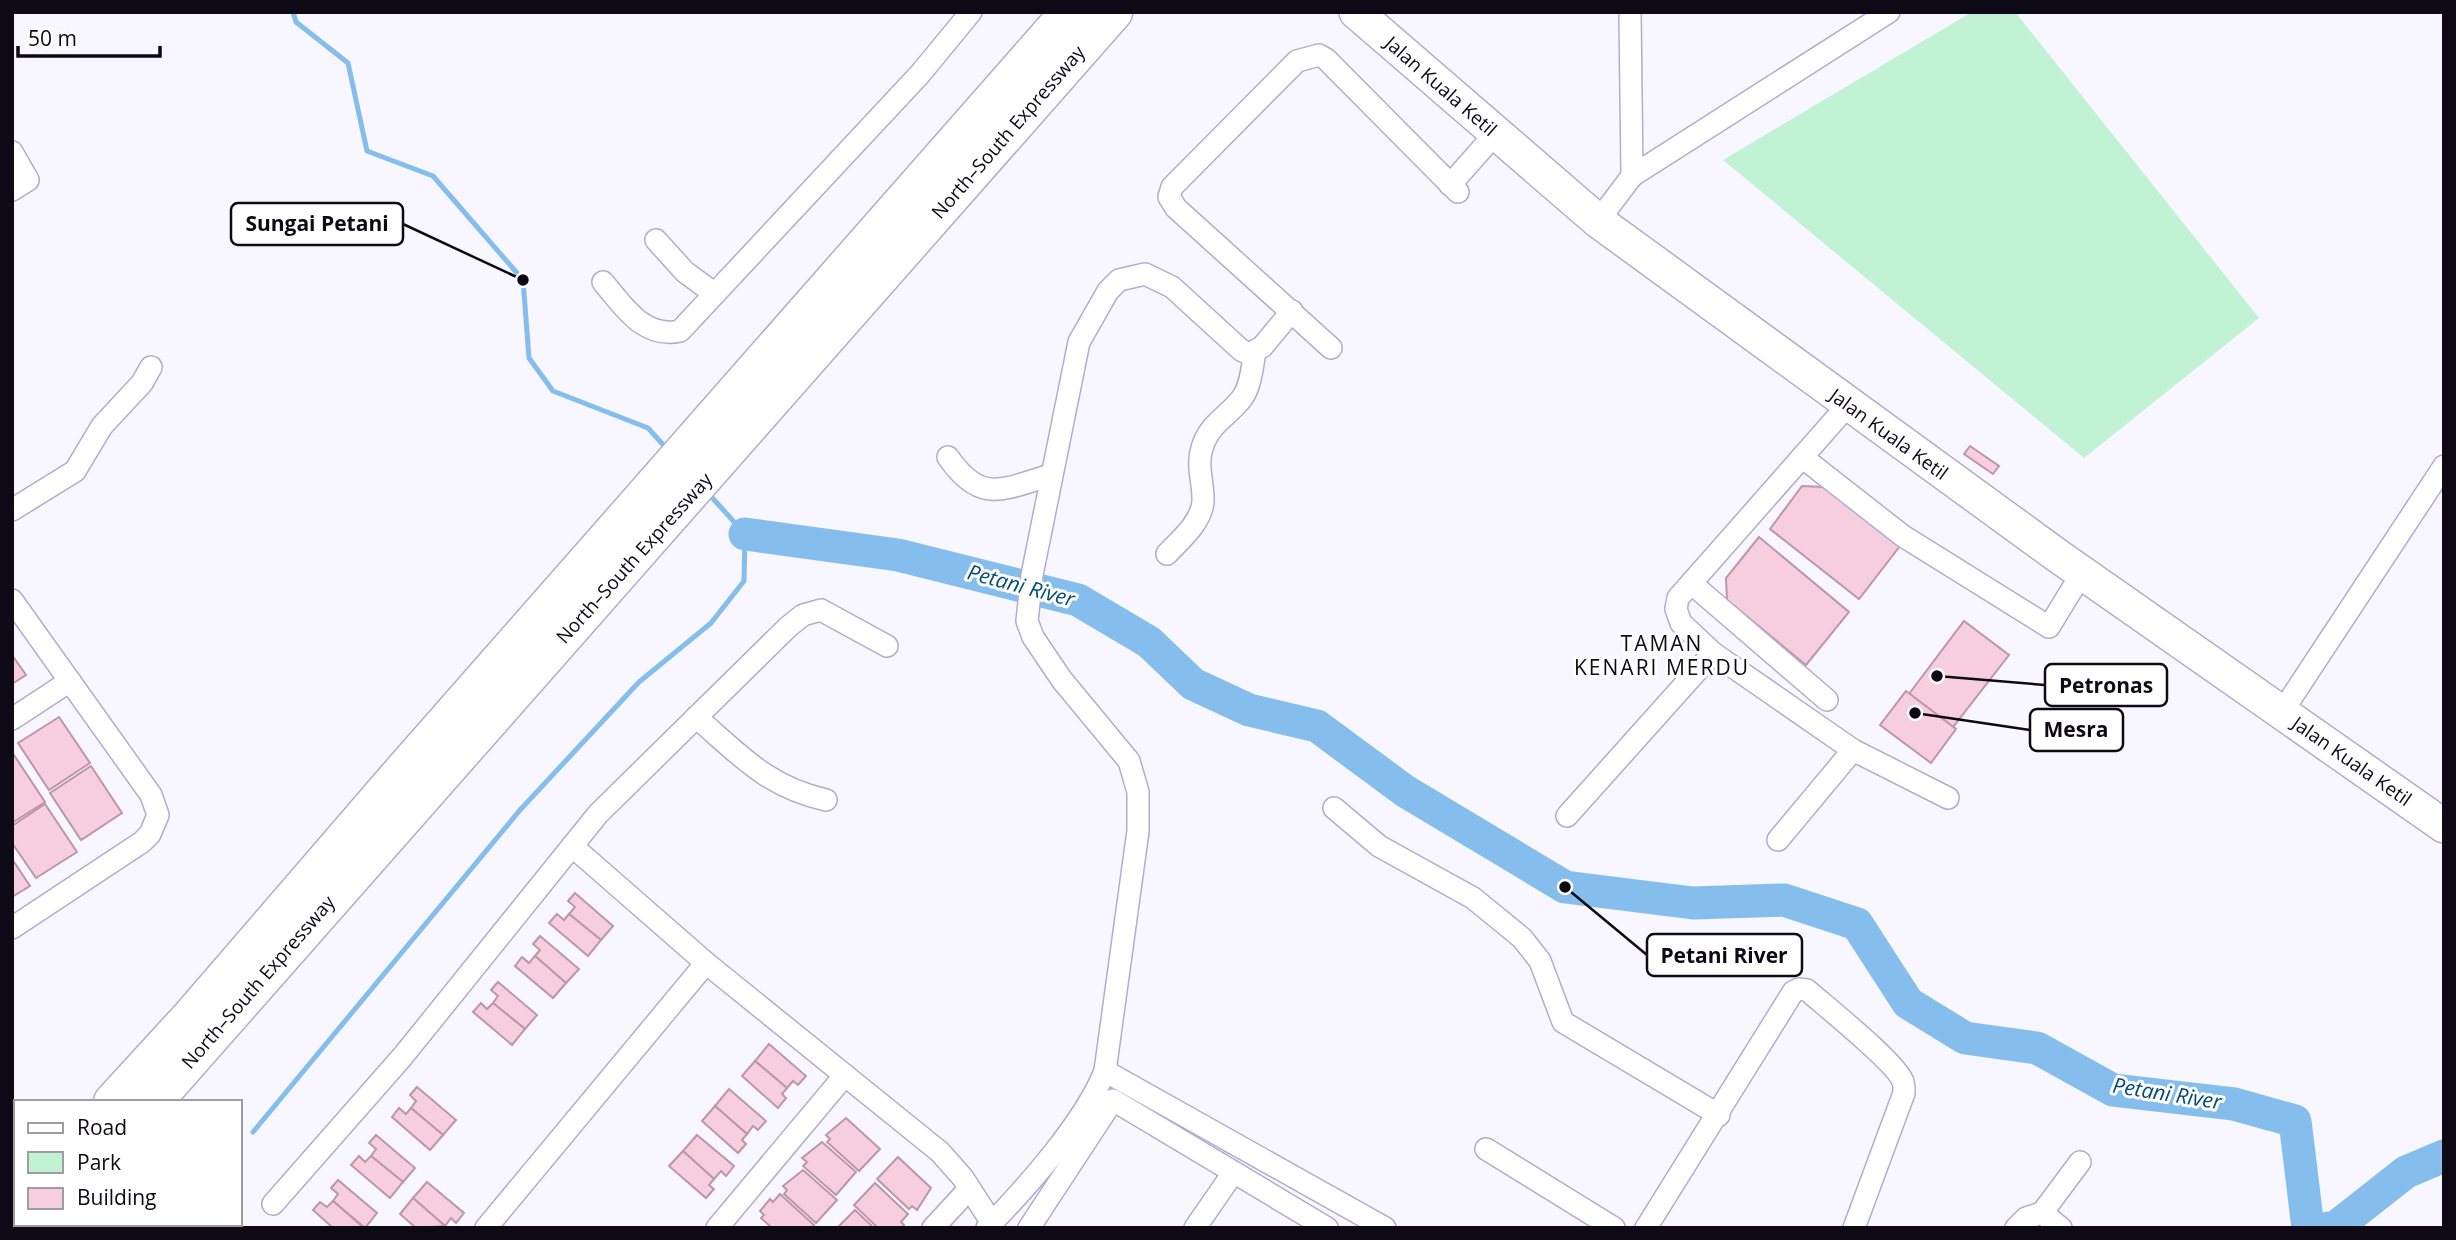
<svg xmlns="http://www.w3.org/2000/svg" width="2456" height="1240" font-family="'Open Sans',sans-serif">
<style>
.green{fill:#c1f2d4}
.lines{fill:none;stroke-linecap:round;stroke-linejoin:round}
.stream{stroke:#85beec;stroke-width:5}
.river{stroke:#85beec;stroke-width:33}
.building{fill:#f6cede;stroke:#bd97a7;stroke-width:2}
.street-casing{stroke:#b4accf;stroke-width:24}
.primary-casing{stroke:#b4accf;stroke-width:36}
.highway-casing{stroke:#b4accf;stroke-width:41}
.street{stroke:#fff;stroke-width:21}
.primary{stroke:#fff;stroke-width:33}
.highway{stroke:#fff;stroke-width:38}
.labels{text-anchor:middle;stroke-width:6;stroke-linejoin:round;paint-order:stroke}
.street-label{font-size:19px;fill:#0d0915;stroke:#fff}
.water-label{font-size:21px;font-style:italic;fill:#024b75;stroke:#fff}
.neighbourhood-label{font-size:21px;letter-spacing:2px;fill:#0d0915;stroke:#fff}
.leader{fill:none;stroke:#0d0915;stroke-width:2.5}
.callout-dot{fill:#0d0915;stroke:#fff;stroke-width:2.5}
.callout{fill:#fff;stroke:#0d0915;stroke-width:2.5}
.callout-label{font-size:21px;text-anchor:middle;font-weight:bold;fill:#0d0915}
</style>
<rect width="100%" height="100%" fill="#f8f6fe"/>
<path class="green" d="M1972,12H2015L2259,318L2084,458L1723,160Z"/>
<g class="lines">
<g class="stream">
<path d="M293,12L296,22L348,63L367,151L433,176L523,280L529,358L553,391L648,428L667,449"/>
<path d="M253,1132L520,810L639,682L711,623L744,581L745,534L707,492"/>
</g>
<g class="river">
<path d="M745,534L898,555L1078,600L1149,642L1193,684L1249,710L1317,726L1405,791L1565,887L1693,903L1784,900L1857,924L1908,1003L1965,1038L2037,1048L2113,1090L2234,1104L2295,1121L2308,1228"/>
<path d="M2328,1228L2336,1227L2406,1172L2444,1156"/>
</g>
</g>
<g class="building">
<path d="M1970,446L1999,466L1993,474L1964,454Z"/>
<path d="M1802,486L1824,487L1900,546L1859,599L1770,529Z"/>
<path d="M1759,537L1849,612L1806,665L1727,600L1726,578Z"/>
<path d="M1964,621L2009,655L1953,727L1909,694Z"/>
<path d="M12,655L26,675L12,684Z"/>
<path d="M1906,691L1956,729L1931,763L1880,725Z"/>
<path d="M59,717L90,763L49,790L18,743Z"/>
<path d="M14,755L45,802L12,823V756Z"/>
<path d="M91,766L122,813L81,840L50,793Z"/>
<path d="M45,804L77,852L36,878L12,843V826Z"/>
<path d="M12,859L30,886L12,897Z"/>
<path d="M575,893L613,926L601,940L569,914L575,907L568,901Z"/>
<path d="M557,914L564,920L569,914L601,940L588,956L549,923Z"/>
<path d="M540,936L579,969L566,983L535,956L540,950L533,944Z"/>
<path d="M535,956L566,983L553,998L515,966L522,957L529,963Z"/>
<path d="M498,982L537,1015L525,1029L493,1003L498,996L491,990Z"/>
<path d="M481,1003L487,1009L493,1003L525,1029L512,1045L473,1012Z"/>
<path d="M769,1044L806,1076L798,1085L793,1081L787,1088L755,1061Z"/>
<path d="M755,1061L787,1088L782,1094L786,1098L778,1108L742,1076Z"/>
<path d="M417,1087L456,1120L443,1135L411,1108L416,1101L410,1095Z"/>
<path d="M729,1089L766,1121L758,1130L753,1126L747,1134L715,1106Z"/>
<path d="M715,1106L747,1134L742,1140L746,1144L738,1153L702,1121Z"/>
<path d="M399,1108L406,1114L411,1108L443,1135L430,1150L392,1117Z"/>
<path d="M846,1118L880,1149L859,1171L827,1142L830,1139L826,1135Z"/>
<path d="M376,1135L415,1168L403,1182L371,1156L376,1149L369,1143Z"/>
<path d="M697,1135L734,1166L726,1176L721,1171L714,1179L683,1151Z"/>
<path d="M822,1142L856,1172L836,1195L803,1166L807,1162L802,1158Z"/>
<path d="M683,1151L714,1179L709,1185L714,1189L706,1198L669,1166Z"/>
<path d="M359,1156L365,1162L371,1156L403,1182L390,1198L351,1165Z"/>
<path d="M898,1157L931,1188L917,1210L912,1206L909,1209L877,1179Z"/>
<path d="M803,1170L837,1200L816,1223L784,1194L787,1190L783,1186Z"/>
<path d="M338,1180L377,1213L365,1228L333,1201L338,1194L331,1188Z"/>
<path d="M427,1182L464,1213L456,1223L451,1218L445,1226L413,1198Z"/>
<path d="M875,1183L908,1214L901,1222L904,1225L901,1228H878L854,1205Z"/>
<path d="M780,1194L814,1225L811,1228H772L761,1218L764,1215L760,1211L770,1199L773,1202Z"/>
<path d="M413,1198L445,1226L416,1228L400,1214Z"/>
<path d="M333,1201L364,1228H333L313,1210L320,1202L327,1207Z"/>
<path d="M855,1210L874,1228H837Z"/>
</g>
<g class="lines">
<defs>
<g id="street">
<path d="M1630,12L1632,176"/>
<path d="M12,152L28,180L12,190"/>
<path d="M1450,185L1496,133"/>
<path d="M1598,221L1632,176L1889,12"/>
<path d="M656,240L685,272L715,294"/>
<path d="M603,282C624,307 644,339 680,331L920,74L971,12"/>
<path d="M1331,348L1176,208L1169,197L1172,187L1297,61L1319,55L1326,59L1458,192"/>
<path d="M1848,405L1678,598L1676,609L1681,623L1713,653L1853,750L1948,798"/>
<path d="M948,457C981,505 1003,489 1051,475"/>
<path d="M1802,457L1903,536L2049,627L2082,573"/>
<path d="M12,510L75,471L102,426L142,383L151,367"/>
<path d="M1167,554C1180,540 1201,523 1203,502C1204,484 1196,466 1202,448C1210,422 1229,416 1242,398C1251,386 1252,367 1255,352"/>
<path d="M1691,583L1827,700"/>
<path d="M12,600L151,795L158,815L150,834L142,842L12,928"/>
<path d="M2282,712L2444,466"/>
<path d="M696,717C740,755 767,787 826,800"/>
<path d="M12,719L70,681"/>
<path d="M1334,808L1379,846L1473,898L1522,938L1540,961L1563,1022L1719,1115"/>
<path d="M1567,816L1713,653"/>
<path d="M1778,840L1853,750"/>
<path d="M572,846L706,963L940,1152L963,1178L992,1223"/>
<path d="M1105,1071L1385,1228"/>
<path d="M1486,1149L1614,1228"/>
<path d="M273,1204L403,1056L598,814L788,627L803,615L821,610L887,646"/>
<path d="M2042,1213L2080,1162"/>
<path d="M486,1228L706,963"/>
<path d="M717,1228L845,1075"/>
<path d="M933,1228L969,1189"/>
<path d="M987,1228C1026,1188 1085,1122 1105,1071L1138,831V792L1129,761L1062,680L1033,637L1027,621L1032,575L1079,342L1108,291L1119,280L1145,274L1172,287L1241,350L1249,354L1262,347L1292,311"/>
<path d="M1029,1228L1113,1100L1327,1228"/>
<path d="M1195,1228L1233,1173"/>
<path d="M1646,1228L1793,992L1799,989L1807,990C1825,1006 1898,1064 1903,1082C1904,1085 1904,1089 1904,1093L1854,1228"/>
<path d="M2016,1228L2026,1218L2042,1213L2061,1228"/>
</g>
<path id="primary" d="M1356,12L1598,221L2058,556L2444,826"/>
<g id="highway">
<path d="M113,1102L192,1016L399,776L1070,12"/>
<path d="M153,1102L1113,12"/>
<path d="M12,1213L16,1209"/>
<path d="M42,1228L45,1224"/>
</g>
</defs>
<use href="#street" class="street-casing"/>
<use href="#primary" class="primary-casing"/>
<use href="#highway" class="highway-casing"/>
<use href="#street" class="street"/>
<use href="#primary" class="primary"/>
<use href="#highway" class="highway"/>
</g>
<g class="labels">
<g class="street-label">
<text transform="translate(1441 86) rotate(41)" y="7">Jalan Kuala Ketil</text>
<text transform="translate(1008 132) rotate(-49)" y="7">North–South Expressway</text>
<text transform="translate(1889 434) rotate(36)" y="7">Jalan Kuala Ketil</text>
<text transform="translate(634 558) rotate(-48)" y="7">North–South Expressway</text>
<text transform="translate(2352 761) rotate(35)" y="7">Jalan Kuala Ketil</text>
<text transform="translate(258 982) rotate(-49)" y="7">North–South Expressway</text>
</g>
<g class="water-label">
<text transform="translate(1021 586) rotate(15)" y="7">Petani River</text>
<text transform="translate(2167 1094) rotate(9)" y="7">Petani River</text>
</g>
<g class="neighbourhood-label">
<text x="1662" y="651">TAMAN<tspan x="1662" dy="24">KENARI MERDU</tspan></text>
</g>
</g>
<path class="leader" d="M523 280L403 224M1937 676L2045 685M1915 713L2030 730M1565 887L1647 955"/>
<g class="callout-dot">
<circle cx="523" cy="280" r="7"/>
<circle cx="1937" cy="676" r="7"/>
<circle cx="1915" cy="713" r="7"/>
<circle cx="1565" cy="887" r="7"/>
</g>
<g class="callout">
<rect x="231" y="203" width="172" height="42" rx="7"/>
<rect x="2045" y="664" width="122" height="42" rx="7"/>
<rect x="2030" y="709" width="93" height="42" rx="7"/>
<rect x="1647" y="934" width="155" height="42" rx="7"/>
</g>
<g class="callout-label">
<text x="317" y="231">Sungai Petani</text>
<text x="2106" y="693">Petronas</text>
<text x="2076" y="737">Mesra</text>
<text x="1724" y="963">Petani River</text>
</g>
<rect width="2456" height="1240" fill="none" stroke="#0d0915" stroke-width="28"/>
<rect x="14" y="1100" width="228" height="126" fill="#ffffff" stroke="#9e9da1" stroke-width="2"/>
<rect x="28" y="1123" width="35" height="10" fill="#ffffff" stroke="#9e9da1" stroke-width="2"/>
<text x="77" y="1135" font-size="21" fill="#0d0915">Road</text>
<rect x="28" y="1152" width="35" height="21" fill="#c1f2d4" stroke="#9e9da1" stroke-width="2"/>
<text x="77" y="1170" font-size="21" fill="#0d0915">Park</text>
<rect x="28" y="1188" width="35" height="21" fill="#f6cede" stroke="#9e9da1" stroke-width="2"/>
<text x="77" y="1205" font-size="21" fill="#0d0915">Building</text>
<path d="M18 46v10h142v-10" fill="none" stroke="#0d0915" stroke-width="3.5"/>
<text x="28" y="46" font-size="21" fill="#0d0915" stroke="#ffffff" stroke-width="5" paint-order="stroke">50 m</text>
</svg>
